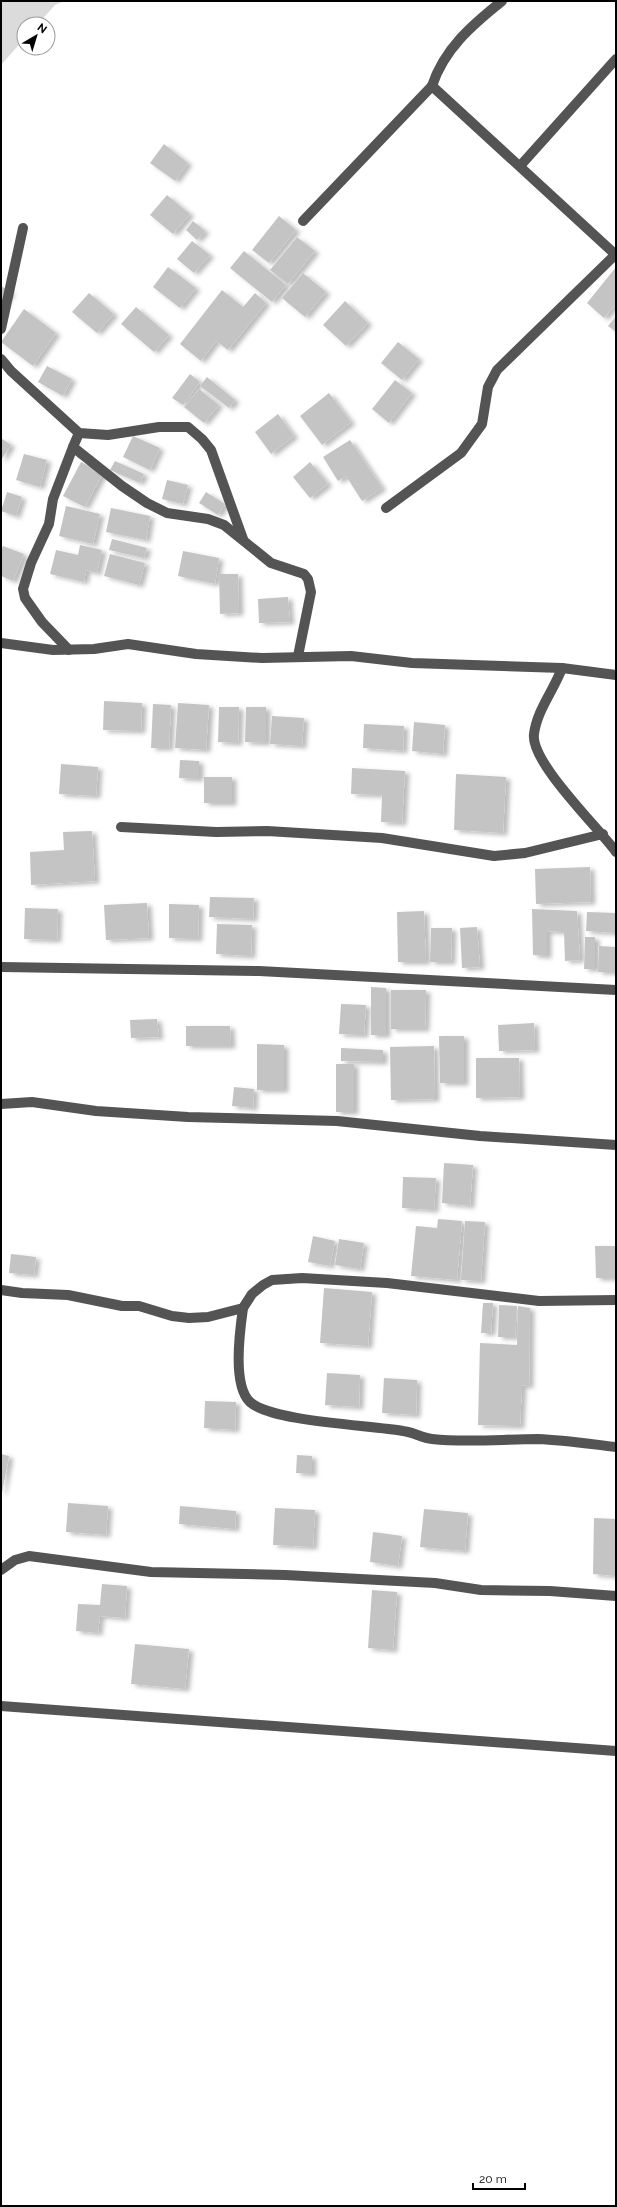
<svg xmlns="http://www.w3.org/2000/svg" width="617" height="2207" font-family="Raleway,sans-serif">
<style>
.green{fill:#dbdbdb}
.building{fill:#c4c4c4;filter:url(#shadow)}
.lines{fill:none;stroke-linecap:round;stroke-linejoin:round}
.minor{stroke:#545454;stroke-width:10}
</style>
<defs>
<filter id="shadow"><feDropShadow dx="4.5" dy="2.5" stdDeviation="2" flood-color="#0004"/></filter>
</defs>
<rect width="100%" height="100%" fill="#fff"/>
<path class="green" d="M1,1H64L55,5L38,24H24V39L1,65Z"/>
<g class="building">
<path d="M164,144L188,163L175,181L150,163Z"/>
<path d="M167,195L190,214L173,234L150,215Z"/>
<path d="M279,216L296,230L269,263L252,250Z"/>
<path d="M193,221L205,231L197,240L186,230Z"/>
<path d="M297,237L315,251L288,284L270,270Z"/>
<path d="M192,241L210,255L194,273L177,259Z"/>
<path d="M244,251L286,285L272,302L230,268Z"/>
<path d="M168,267L196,288L180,308L153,287Z"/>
<path d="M616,267V304L604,318L587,303Z"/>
<path d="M303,273L326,292L305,317L282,298Z"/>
<path d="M1,286L11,292L1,307Z"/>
<path d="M222,290L243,307L255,293L266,303L228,350L216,341L201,361L180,344Z"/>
<path d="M89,293L114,314L97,333L72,312Z"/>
<path d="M345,301L368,323L346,346L323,325Z"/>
<path d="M136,307L169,335L154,352L121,324Z"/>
<path d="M24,309L56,333L33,366L1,342Z"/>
<path d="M616,316V332L608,326Z"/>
<path d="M398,342L419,359L402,380L381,363Z"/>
<path d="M47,366L72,379L63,396L38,382Z"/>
<path d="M190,374L200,382L183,405L172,398Z"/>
<path d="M207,377L235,400L229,408L200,386Z"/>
<path d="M395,380L412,393L389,423L372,409Z"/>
<path d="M199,389L219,405L204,423L184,407Z"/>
<path d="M329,393L351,422L322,445L300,416Z"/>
<path d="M278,414L294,436L271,454L255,432Z"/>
<path d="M133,436L160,448L150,470L123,457Z"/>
<path d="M1,438L11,445L1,460Z"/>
<path d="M350,440L382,488L362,501L346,476L338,481L323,457Z"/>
<path d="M24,454L47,460L40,487L16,480Z"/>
<path d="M115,461L144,474L140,483L110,470Z"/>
<path d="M81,462L103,473L85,507L63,496Z"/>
<path d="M310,462L328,484L310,498L293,477Z"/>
<path d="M167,480L188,485L183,504L162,499Z"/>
<path d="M7,492L22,497L16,516L1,511Z"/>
<path d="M206,492L225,504L218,515L199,503Z"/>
<path d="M66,506L100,514L93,544L59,536Z"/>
<path d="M111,508L150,516L146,540L106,532Z"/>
<path d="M112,539L147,548L144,558L109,550Z"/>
<path d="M80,545L102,550L97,573L86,570L84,582L50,574L56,550L78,555Z"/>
<path d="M3,546L24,554L13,581L1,576V551Z"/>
<path d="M183,551L219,558L215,584L178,576Z"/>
<path d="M110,554L145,563L139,585L104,576Z"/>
<path d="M219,574H238L239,613L220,614Z"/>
<path d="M288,597L290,622L259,623L258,599Z"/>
<path d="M104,701L142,703L141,731L103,730Z"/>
<path d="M178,703L209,705L206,750L175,748Z"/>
<path d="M153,704L171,705L169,748H151Z"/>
<path d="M219,707H239L238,743L218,742Z"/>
<path d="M246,707H266V743L245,742Z"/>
<path d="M272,716L304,718L302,746L270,744Z"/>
<path d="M414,722L445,725L443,754L412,751Z"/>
<path d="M364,724L404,726L403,751L363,748Z"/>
<path d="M180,760L199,761V779L179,778Z"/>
<path d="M61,764L98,767L96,796L59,794Z"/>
<path d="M352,768L405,771L402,823L381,822L382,795L351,794Z"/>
<path d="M456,774L506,777L503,833L454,830Z"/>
<rect x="204" y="777" width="28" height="26"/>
<path d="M92,831L95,881L31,885L30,852L64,850L63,832Z"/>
<path d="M590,867L591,902L536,904L535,869Z"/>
<path d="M210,897L254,898L253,919L209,917Z"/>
<path d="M147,903L149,938L106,940L104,905Z"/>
<path d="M169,904L199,905L198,939L169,938Z"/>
<path d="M25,908L58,909L57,940L24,939Z"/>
<path d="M532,909L577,911L580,960L565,961L564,932L547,931V956L533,955Z"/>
<path d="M424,911L426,962H398L397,912Z"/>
<path d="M587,912L616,913V933L586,931Z"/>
<path d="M217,924L252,925L251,956L216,954Z"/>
<path d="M477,927L480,967L462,968L460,928Z"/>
<path d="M431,928H452L451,962H430Z"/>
<path d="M585,937H595V969H584Z"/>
<path d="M599,946L616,947V972H598Z"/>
<path d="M371,987L386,988V1035H371Z"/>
<path d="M391,990H426L425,1029H391Z"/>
<path d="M341,1004L366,1005L364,1035L339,1034Z"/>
<path d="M157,1019L159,1037L131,1038L130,1020Z"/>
<path d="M534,1023L535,1050L499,1051L498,1025Z"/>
<path d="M186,1026H230L231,1046H186Z"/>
<path d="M439,1036H464V1083H440Z"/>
<path d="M257,1044L284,1045V1090H257Z"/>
<path d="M434,1046L435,1099L391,1100L390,1047Z"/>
<path d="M341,1048L383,1050V1062L341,1061Z"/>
<path d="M476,1058H519L520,1097L476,1098Z"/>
<rect x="336" y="1064" width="18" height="48"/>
<path d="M234,1087L254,1089L253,1108L232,1106Z"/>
<path d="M444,1163L473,1165L470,1206L442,1203Z"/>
<path d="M403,1177L436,1178L434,1210L402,1208Z"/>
<path d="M438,1219L462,1221L457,1280L411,1276L416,1226L437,1228Z"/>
<path d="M465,1221L485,1222L481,1281L461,1280Z"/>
<path d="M313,1236L335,1241L330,1266L308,1262Z"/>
<path d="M339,1239L364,1243L360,1269L335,1265Z"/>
<path d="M595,1246H616V1278H596Z"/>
<path d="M11,1254L36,1257L34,1275L9,1273Z"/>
<path d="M324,1288L372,1292L368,1346L320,1343Z"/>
<path d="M483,1303H493L491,1333H481Z"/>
<path d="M499,1305L517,1306L515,1337H498Z"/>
<path d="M518,1306L530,1308L529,1386L522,1385L520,1426L478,1425L480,1343L517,1345Z"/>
<path d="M327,1373L360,1375L359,1407L325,1405Z"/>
<path d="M384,1378L417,1380L416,1415L382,1413Z"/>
<path d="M205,1401L236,1402L235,1430L204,1428Z"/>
<path d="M1,1454L9,1456L2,1493H1Z"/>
<path d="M297,1455L312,1456V1474L296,1473Z"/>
<path d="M68,1503L108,1506L106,1535L66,1532Z"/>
<path d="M180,1506L236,1511L235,1529L179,1524Z"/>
<path d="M275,1508L315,1510L313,1547L273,1545Z"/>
<path d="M424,1509L468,1513L465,1551L420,1547Z"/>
<path d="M594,1518L616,1519V1576L593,1574Z"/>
<path d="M373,1532L402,1536L398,1566L370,1562Z"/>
<path d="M102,1584L127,1586L125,1618L100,1616L98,1633L76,1631L78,1604L100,1605Z"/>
<path d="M372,1590L397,1592L393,1650L368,1648Z"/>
<path d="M135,1644L189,1649L185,1689L131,1684Z"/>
</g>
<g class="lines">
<g class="minor">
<path d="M432,86C444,49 472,25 502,1"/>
<path d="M520,166L616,59"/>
<path d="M303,221L432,86L616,255"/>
<path d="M1,329L23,228"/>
<path d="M1,359L11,371L79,433L108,435L159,427H188L202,439L211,450L243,539"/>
<path d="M79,433L73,447L122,486L147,503L167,513L208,519L224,525L271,563L304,574L308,579L311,592L298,656"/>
<path d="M386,508L461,453L482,424L488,387L497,370L616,254"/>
<path d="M1,643L53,650L94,649L128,644L196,654L262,658L351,656L412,663L562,668L616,675"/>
<path d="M69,650L42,622L25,598L23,589L31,563L49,524L53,499L73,447"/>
<path d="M562,668C554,690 537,710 534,734C530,762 599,828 616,852"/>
<path d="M121,827L216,832L267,831L382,838L494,856L525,853L603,834"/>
<path d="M1,967L259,971L616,990"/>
<path d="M1,1104L32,1102L96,1111L188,1117L337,1121L480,1136L616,1145"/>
<path d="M1,1290L22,1293L68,1295L122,1306H139L172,1316L189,1318L208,1317L243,1308L252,1294L263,1285L272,1280L302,1278L387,1283L539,1301L616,1300"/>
<path d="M243,1308C240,1330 232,1385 250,1402C272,1422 370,1425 403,1431C413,1432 422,1438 432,1439C467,1443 503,1439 538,1439C564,1440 590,1444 616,1447"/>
<path d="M1,1570L15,1560L29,1556L151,1572L285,1575L435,1583L481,1590L550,1591L616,1596"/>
<path d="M1,1706L616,1751"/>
</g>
</g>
<rect width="617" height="2207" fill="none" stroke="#000000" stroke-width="4"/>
<g transform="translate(36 36) rotate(38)"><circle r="19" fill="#ffffff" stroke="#999999"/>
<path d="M0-3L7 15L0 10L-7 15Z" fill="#000000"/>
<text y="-6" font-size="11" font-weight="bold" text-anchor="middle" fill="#000000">N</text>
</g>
<path d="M473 2183v6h52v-6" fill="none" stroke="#000000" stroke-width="2"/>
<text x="479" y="2183" font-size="12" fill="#000000" stroke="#ffffff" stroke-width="3" paint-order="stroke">20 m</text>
</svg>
